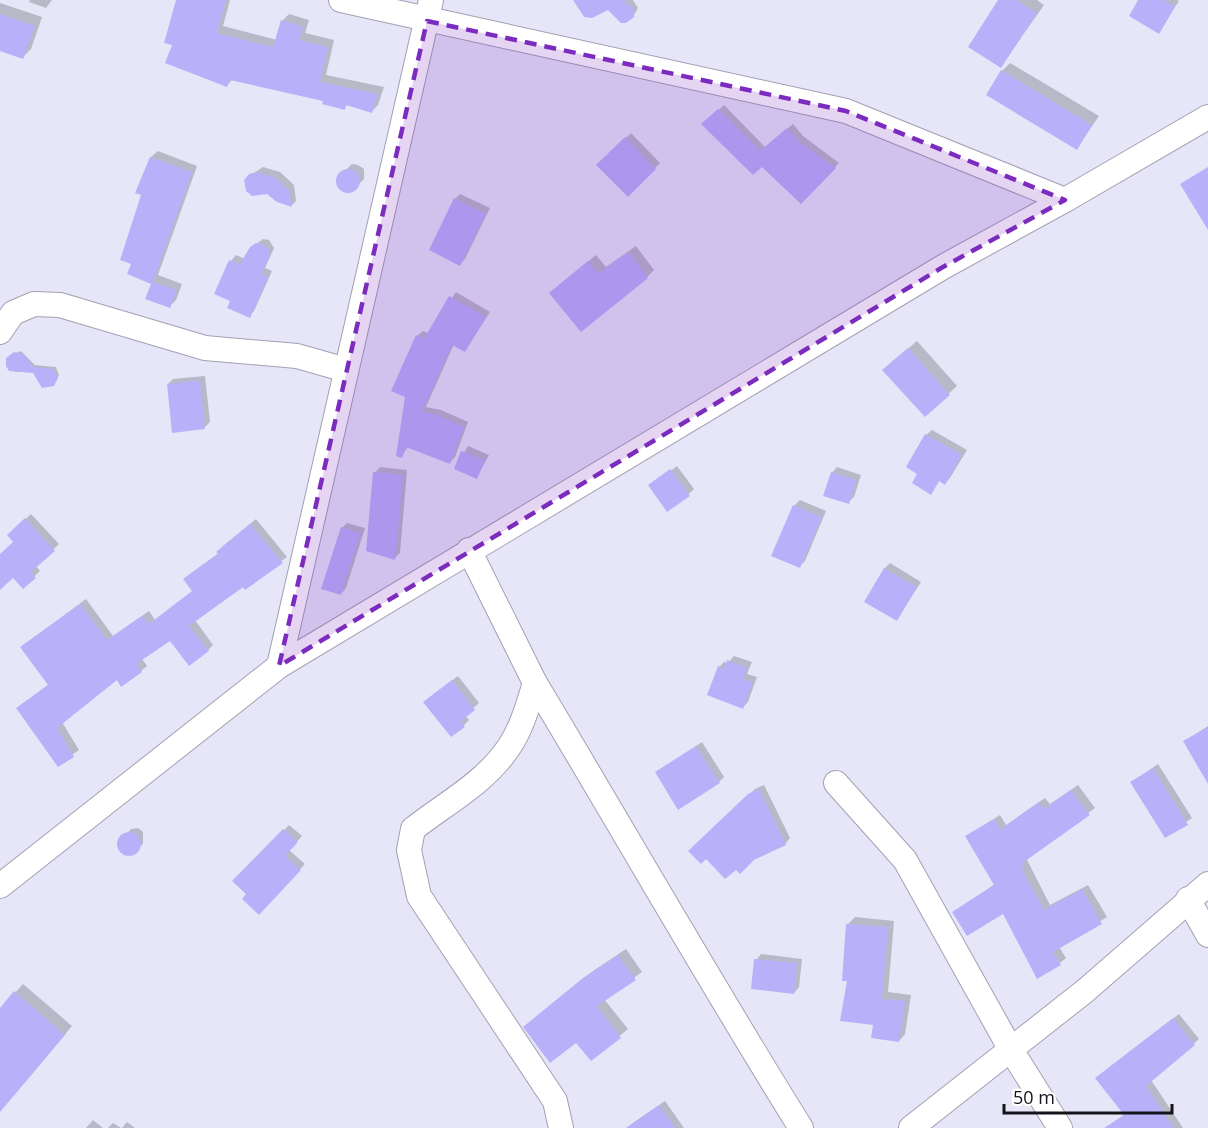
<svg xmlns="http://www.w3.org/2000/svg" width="1208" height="1128" font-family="'Open Sans',sans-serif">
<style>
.shadow{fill:#0003}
.building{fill:#b8b1fa}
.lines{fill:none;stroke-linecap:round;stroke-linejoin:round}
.street-casing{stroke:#a2a1b3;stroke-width:26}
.street{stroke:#fff;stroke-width:24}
.marked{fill:#7b2cbf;fill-opacity:0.2;stroke:#7b2cbf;stroke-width:4.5;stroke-dasharray:12 8;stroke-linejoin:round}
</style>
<rect width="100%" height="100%" fill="#e7e6f9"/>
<g class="shadow">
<path d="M30,0H52L46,8L29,2Z"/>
<path d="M178,0H230L223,26L277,40L282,21L289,14L309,20L305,33L334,40L326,75L384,87L378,105L371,112L348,104L344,108L324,100L233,79L227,85L174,44Z"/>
<path d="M584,0H633L638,8L634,15Z"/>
<path d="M1000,0H1037L1044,5L1001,66Z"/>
<path d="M1140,0H1177L1179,1L1158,32Z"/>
<path d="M0,3L42,17L31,49L23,57L0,50Z"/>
<path d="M1010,63L1099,116L1077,148L1002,71Z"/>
<path d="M724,105L765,147L793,124L803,136L839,163L801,202L762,165L704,124Z"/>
<path d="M631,133L660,163L628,195L598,165Z"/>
<path d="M158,151L197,166L158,275L182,284L176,300L170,306L153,283L133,263L143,194L137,192L151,157Z"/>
<path d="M352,164L358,165L364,169V179L353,190L346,191L340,188L338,178Z"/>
<path d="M263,167L280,172L294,185L296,201L291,206L248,177Z"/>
<path d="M460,194L490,208L465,259L460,264L455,199Z"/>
<path d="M263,239L269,240L274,248L265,268L272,271L254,311L249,316L232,300L216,293L231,261L236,255L245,259L251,248Z"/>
<path d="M636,246L654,270L647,277L558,286L596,255L606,267Z"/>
<path d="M456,292L490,312L465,351L454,344L426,407L441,410L468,422L455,457L450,462L409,446L401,456L417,336L423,331L428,333Z"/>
<path d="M917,341L957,386L925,415L892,362Z"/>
<path d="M21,351L35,365L56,367L59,375L55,382L33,371L15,372L7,365L11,355Z"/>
<path d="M205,376L210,422L205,427L168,384L173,379Z"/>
<path d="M932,430L967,450L950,478L945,483L940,480L931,493L919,473L926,435Z"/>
<path d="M468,446L489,455L477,477L455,468Z"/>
<path d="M677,466L694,489L689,494L654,483Z"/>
<path d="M380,467L407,470L400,553L395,558L375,473Z"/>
<path d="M837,467L861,475L854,497L848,502L832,473Z"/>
<path d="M800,500L826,511L805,561L800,566L773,555L794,506Z"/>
<path d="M31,514L59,544L36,566L40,571L23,587L13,576H0V556L15,542L9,535Z"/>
<path d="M256,519L287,557L195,620L213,645L208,650L171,639L142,659L147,666L141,671L117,678L62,722L79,750L58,765L18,708L49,684L21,647L86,599L113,636L149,611L155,620L194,590L185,579L191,573L219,553L223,546Z"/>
<path d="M347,523L365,528L346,588L341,594L342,528Z"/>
<path d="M890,563L921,582L897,619L885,568Z"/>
<path d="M734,656L752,662L747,674L757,677L748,702L743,707L719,667L724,662L728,663Z"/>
<path d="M458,676L479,703L465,715L469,720L464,725L430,697Z"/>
<path d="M1208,726V779L1185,741Z"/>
<path d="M702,742L724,777L719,782L657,772Z"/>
<path d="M1158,764L1192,818L1166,836L1132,782Z"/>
<path d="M764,785L790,838L785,844L690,851L755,789Z"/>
<path d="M1078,785L1095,808L1026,858L1050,905L1088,885L1107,917L1059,947L1066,958L1060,963L1003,912H954L995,884L967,836L1000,815L1006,825L1045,798L1050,804Z"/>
<path d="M289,825L302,836L289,850L305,864L259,912L248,894L234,881Z"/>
<path d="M138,828L143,832V844L128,854L120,849L119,843L131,829Z"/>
<path d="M855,917L894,921L888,992L911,995L905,1034L899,1041L874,1024L849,980L848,924Z"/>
<path d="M626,949L642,972L604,999L628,1029L591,1059L577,1040L532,1020L593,971Z"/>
<path d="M761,954L802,959L799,987L794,993L756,960Z"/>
<path d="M23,984L72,1026L15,1094L0,1096V1010Z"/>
<path d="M1179,1014L1199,1039L1151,1080L1183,1128H1126L1119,1119L1125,1113L1097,1078Z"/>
<path d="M665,1101L684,1128H627L630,1125Z"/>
<path d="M93,1120L103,1128H86Z"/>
<path d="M127,1122L135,1128H122Z"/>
<path d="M113,1123L121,1128H108Z"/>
</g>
<g class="building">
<path d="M176,0H226L217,33L273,47L281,20L303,27L299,40L328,47L320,82L378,94L372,113L346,105L345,110L322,104L323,101L230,80L227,87L165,63L172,45L164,43Z"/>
<path d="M573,0H627L624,2L634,8V17L626,23H621L608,10L592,18L584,17Z"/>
<path d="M998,0H1016L1037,13L1001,68L968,47Z"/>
<path d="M1138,0H1164L1175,7L1159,34L1129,16Z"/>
<path d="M0,14L35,26L23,59L0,51Z"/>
<path d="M1001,70L1092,125L1077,150L986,95Z"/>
<path d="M718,109L760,151L787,128L798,141L836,168L801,204L762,167L753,175L701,124Z"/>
<path d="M625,137L656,169L628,197L596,165Z"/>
<path d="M150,157L192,172L153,282L177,290L170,308L145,299L151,284L127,274L131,264L120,260L141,195L135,193Z"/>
<path d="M1208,167V230L1180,184Z"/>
<circle cx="348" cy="181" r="12"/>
<path d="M257,172L274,177L289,190L292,207L277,202L267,194L252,196L246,191L244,180L249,174Z"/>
<path d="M454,198L486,214L460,266L429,250Z"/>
<path d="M256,243L264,245L269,250V258L261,274L268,277L250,318L227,308L230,301L214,294L229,260L240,264L250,247Z"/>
<path d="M629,252L648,278L581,332L549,293L588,261L598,273Z"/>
<path d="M449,296L486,317L465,352L452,345L422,412L435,414L464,427L450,464L406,447L402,458L396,456L405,397L391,391L416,335L424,339Z"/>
<path d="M908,348L950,395L925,417L882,370Z"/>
<path d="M14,352L23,354L33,367L53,369L58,378L54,386L42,388L33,373L9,371L6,366V358Z"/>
<path d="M200,380L205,429L172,433L167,384Z"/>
<path d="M925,434L962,455L945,485L939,481L931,495L912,483L917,474L906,467Z"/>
<path d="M461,451L485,460L477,479L454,469Z"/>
<path d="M670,469L690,496L667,512L648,485Z"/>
<path d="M373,472L403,475L395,560L366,551Z"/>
<path d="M831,472L856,480L849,504L823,496Z"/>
<path d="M793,505L822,517L800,568L771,556Z"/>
<path d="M25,518L55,551L31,572L36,578L23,589L13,578L0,590V554L13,542L7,535Z"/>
<path d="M250,524L283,563L245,590L243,587L189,626L209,651L189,666L170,641L136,664L142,672L121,687L117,680L57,728L74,757L58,767L16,708L48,685L20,647L80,604L107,640L142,616L149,624L192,591L183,579L218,554L216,552Z"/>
<path d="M341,527L360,533L341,595L321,589Z"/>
<path d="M884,568L917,587L897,621L864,602Z"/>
<path d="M727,660L747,668L743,679L753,682L743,709L707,695L718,666L725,669Z"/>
<path d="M452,680L475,710L461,721L465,727L451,737L423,702Z"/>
<path d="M1208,727V784L1183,741Z"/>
<path d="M696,746L720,783L678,810L655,772Z"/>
<path d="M1153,768L1188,825L1165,838L1130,782Z"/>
<path d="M759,789L786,845L754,860L740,874L736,870L725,879L706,859L701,864L688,851L748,794Z"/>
<path d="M1071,790L1090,815L1021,864L1024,869L1022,870L1044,910L1082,889L1102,924L1053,952L1061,965L1037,979L1003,914L967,936L952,912L994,885L965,836L994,819L1000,830L1039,802L1044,809Z"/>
<path d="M283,829L298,842L285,856L301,870L259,915L242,899L246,894L232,881Z"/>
<circle cx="129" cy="844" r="12"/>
<path d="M846,924L888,927L882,999L905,1001L899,1042L871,1038L873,1025L840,1021L847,981H842Z"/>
<path d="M618,955L636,980L597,1006L621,1038L591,1061L576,1043L550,1063L523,1027L583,978Z"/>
<path d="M754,959L797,963L794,994L751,989Z"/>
<path d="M14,991L65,1035L0,1112V1008Z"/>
<path d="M1173,1018L1195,1045L1146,1086L1174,1128H1104L1124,1115L1095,1078Z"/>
<path d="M659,1105L675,1128H626Z"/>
</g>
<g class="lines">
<defs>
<g id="street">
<path d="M341,0L846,111L1065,200L1208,117"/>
<path d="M0,332L13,313L34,304L60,305L205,348L297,356L346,370"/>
<path d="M469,550L535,683C528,705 522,728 509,747C485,783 446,803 413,829L409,850L419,896L555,1101L561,1128"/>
<path d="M279,666L943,267L1065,200"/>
<path d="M535,683C624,831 709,981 801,1128"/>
<path d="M836,783L905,860L1011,1050L1060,1128"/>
<path d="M0,886L279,666L431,0"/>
<path d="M1188,899L1208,935"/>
<path d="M911,1128L1085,991L1208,884"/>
</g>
</defs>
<use href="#street" class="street-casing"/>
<use href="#street" class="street"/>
</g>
<path class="marked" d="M427,21L846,111L1065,200L943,267L279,666Z"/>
<path d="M1004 1104v9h168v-9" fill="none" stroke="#15141b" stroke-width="3"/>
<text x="1013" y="1104" font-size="18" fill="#15141b" stroke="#ffffff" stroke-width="4.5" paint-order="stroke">50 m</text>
</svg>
